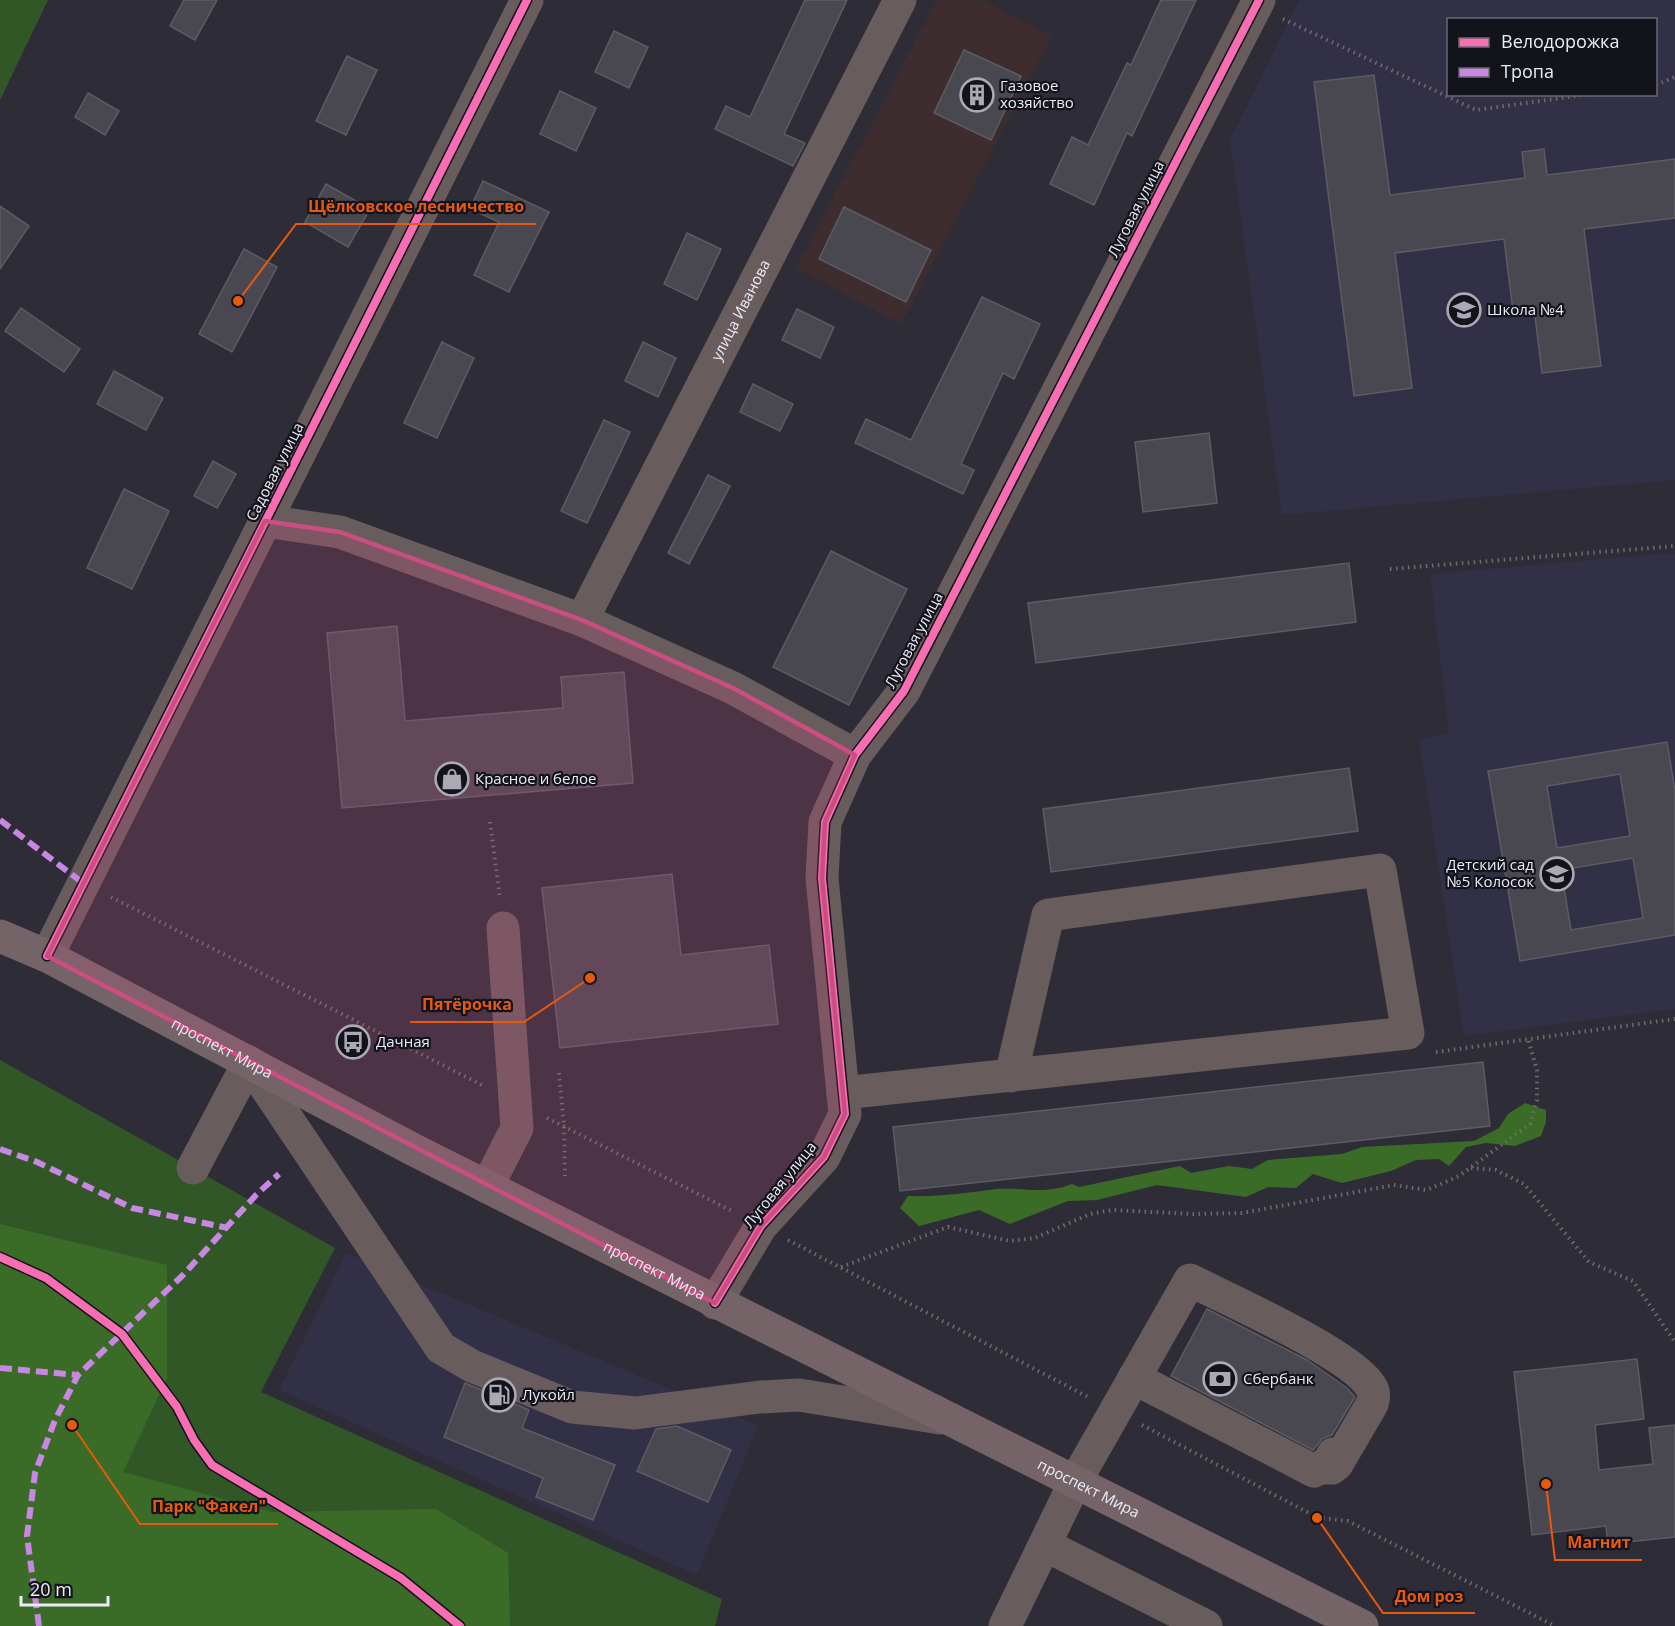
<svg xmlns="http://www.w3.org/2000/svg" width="1675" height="1626" font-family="'Open Sans',sans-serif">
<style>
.built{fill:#313046;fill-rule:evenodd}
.industrial{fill:#3e2d2f}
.green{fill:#325726}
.forest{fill:#3a6c27}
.building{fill:#494851;stroke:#5c5c64;stroke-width:1.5;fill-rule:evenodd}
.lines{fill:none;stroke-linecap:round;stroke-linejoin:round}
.path{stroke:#736a6e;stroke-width:4;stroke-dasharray:1.5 4.5;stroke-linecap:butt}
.minor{stroke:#695c5d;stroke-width:33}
.major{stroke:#746467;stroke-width:33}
.quiet{stroke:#c787e3;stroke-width:6;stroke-dasharray:12 6;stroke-linecap:butt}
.cycleway-casing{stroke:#13131b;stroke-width:11}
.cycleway{stroke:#f96db3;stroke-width:8}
.marked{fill:#cc4d82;fill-opacity:0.2;stroke:#cc4d82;stroke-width:4.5;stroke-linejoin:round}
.labels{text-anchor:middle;stroke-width:4.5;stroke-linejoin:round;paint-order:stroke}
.poi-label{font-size:15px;fill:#ececf8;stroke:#13131b;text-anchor:start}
.street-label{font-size:15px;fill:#ececf8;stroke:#13131b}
.leader{fill:none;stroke:#e8590c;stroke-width:2}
.callout-dot{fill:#e8590c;stroke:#13131b;stroke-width:2}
.callout-label{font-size:16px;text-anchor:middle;font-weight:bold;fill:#e8590c;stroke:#13131b;stroke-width:4.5;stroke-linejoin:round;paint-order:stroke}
</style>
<rect width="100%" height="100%" fill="#2e2d37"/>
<g class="built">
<path d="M1299,0H1675V480L1282,515L1230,140ZM1448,20H1656V94H1448Z"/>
<path d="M1672,553L1675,554V1009L1464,1036L1419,739L1449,733L1430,574Z"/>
<path d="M346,1253L758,1426L697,1575L279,1390Z"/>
</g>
<path class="industrial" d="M937,0H983L1052,36L901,324L796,268Z"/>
<g class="green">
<path d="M0,0H48L0,100Z"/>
<path d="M0,1060L335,1248L261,1392L722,1599L715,1626H0Z"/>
</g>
<g class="forest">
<path d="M1525,1103L1546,1110V1122L1541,1136L1515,1146L1486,1143L1466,1147L1449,1166L1439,1159L1416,1160L1391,1171L1342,1183L1313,1174L1296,1188L1268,1187L1246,1197L1157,1185L1097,1200L1068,1201L1010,1224L979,1210L919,1226L900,1208L908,1196C941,1197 965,1193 997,1189C1025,1187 1043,1195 1072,1184L1079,1187L1180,1166L1191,1173L1229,1166L1252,1169L1268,1160L1342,1154L1362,1147L1474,1141L1499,1128L1508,1114Z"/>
<path d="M0,1224L167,1265V1378L123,1472L272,1512L436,1509L508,1553L510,1626H0Z"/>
</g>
<g class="building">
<path d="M184,0H217L195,40L170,26Z"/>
<path d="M805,0H847L784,134L805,143L793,166L715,129L726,106L750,117Z"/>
<path d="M1161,0H1196L1132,136L1127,133L1094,205L1050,184L1072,137L1088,145L1127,63L1131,65Z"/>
<path d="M614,31L648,47L629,88L595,72Z"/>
<path d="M964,50L1021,76L991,140L934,113Z"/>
<path d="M347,56L377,70L346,135L316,121Z"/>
<path d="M1374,75L1390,195L1525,178L1522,152L1544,149L1547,175L1675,159V218L1584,229L1601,366L1542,373L1534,308L1513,311L1504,239L1395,253L1412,388L1354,396L1314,82Z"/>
<path d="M560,91L596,108L576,151L540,134Z"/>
<path d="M88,93L119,111L105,135L75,117Z"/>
<path d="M483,181L549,212L509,292L474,275L499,222L470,209Z"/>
<path d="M326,184L370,209L348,247L305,222Z"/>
<path d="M0,206L29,226L0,269Z"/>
<path d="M844,207L931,250L906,302L819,259Z"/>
<path d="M687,233L721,249L697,300L664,284Z"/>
<path d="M244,249L277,267L232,352L199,334Z"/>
<path d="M982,297L1040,324L1014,379L1003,373L961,464L974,470L963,494L855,443L866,419L911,440Z"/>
<path d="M21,308L80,349L64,372L5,331Z"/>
<path d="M797,309L834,327L820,358L782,340Z"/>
<path d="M442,342L474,358L437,438L404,423Z"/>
<path d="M643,342L676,358L658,397L625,381Z"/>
<path d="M114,371L163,398L146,430L97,404Z"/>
<path d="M753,384L793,404L780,431L740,412Z"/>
<path d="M604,420L630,432L587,523L561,511Z"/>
<path d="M1209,433L1217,503L1143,512L1135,442Z"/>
<path d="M213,461L236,474L217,508L194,496Z"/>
<path d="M708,475L730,486L689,564L668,553Z"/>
<path d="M124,489L169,511L132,589L87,568Z"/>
<path d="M831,551L907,589L849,705L773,667Z"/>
<path d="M1349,563L1356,622L1036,663L1028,603Z"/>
<path d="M397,626L405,721L563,708L561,677L624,672L633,783L342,808L327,633Z"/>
<path d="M1667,742L1675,791V935L1520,961L1488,771ZM1620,774L1630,836L1557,848L1547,786ZM1633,858L1643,918L1571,930L1561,870Z"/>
<path d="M1349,768L1358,831L1051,872L1043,809Z"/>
<path d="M672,874L681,955L769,945L778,1024L560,1048L542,888Z"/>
<path d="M1483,1062L1490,1126L900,1191L893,1127Z"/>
<path d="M1207,1309L1307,1360L1347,1388L1355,1397L1332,1435L1322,1439L1313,1450L1171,1376Z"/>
<path d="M1637,1359L1644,1419L1595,1425L1599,1470L1653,1464L1649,1428L1675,1425V1537L1608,1544L1606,1526L1532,1535L1514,1372Z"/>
<path d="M465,1383L529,1410L522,1428L615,1465L593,1520L536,1497L543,1478L444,1437Z"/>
<path d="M677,1426L731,1450L708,1502L637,1471L656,1429Z"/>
</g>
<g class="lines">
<g class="path">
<path d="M1283,19L1476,110L1589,94"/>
<path d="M1656,85L1675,77"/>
<path d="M1390,569L1675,546"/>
<path d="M490,822L500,898"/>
<path d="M111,897L484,1086"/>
<path d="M1436,1052L1675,1019"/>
<path d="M559,1073L564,1126L565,1176"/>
<path d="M547,1118L734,1212"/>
<path d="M1471,1168L1496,1170L1524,1184L1589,1262L1633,1281L1675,1342"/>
<path d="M788,1240L1090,1398"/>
<path d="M841,1267L948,1227L1010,1241L1035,1238L1090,1214L1113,1210L1193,1214L1242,1213L1394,1185L1427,1190L1459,1176L1530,1124L1537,1100V1070L1528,1039"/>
<path d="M1142,1425L1307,1512L1320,1518L1348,1521L1555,1626"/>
</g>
<g class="minor">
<path d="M265,521L340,532L582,620L733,688L855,755"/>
<path id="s1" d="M582,620L900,0"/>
<path d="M47,956L527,0"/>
<path d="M843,1093L1408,1033L1380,870L1048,915L1011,1076"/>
<path d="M193,1168L249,1062L441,1348L472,1366L572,1407L635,1413L760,1397L799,1395L940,1418"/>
<path d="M487,1187L517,1128L503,928"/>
<path d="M715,1303L761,1226L824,1157L845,1114L822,878L825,822L855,755L904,691L1259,0"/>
<path d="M1134,1378L1314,1471L1329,1462L1333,1454"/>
<path d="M1045,1545L1206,1626"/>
<path d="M1005,1626L1075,1482L1190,1280C1227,1299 1354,1355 1371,1387C1375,1393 1374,1398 1372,1404L1337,1464L1332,1468H1322"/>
</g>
<path class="major" id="s2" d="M0,936L47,956L416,1151L1362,1626"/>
<g class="quiet">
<path d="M0,820L83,883"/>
<path d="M0,1149L37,1162L132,1208L228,1228"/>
<path d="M0,1368L78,1375"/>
<path d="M39,1626L27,1536L35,1473L55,1420L78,1375L183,1275L256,1195L279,1174"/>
</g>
<defs>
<g id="cycleway">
<path d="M47,956L527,0"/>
<path d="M0,1257L46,1278L122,1334L177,1407L194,1440L212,1465L401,1578L460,1626"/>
<path d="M715,1303L761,1226L824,1157L845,1114L822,878L825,822L855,755L904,691L1259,0"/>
</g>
</defs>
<use href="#cycleway" class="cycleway-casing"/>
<use href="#cycleway" class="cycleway"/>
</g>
<path class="marked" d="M265,521L340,532L582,620L733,688L855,755L825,822L822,878L845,1114L824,1157L761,1226L715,1303L47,956Z"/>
<defs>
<symbol id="building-ring" viewBox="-11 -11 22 22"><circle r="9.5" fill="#13131b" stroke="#aaa9b4" stroke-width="1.5"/><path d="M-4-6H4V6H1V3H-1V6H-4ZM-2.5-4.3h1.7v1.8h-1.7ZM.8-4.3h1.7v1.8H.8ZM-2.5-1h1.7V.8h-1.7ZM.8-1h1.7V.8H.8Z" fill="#aaa9b4"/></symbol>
<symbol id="school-ring" viewBox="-11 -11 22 22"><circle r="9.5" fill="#13131b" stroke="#aaa9b4" stroke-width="1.5"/><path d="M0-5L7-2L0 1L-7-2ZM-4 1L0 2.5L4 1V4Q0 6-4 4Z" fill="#aaa9b4"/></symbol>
<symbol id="shop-ring" viewBox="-11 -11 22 22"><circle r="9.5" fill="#13131b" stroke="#aaa9b4" stroke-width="1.5"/><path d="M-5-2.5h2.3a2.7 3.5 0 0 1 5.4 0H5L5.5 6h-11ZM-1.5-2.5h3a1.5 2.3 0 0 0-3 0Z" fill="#aaa9b4"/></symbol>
<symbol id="bus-ring" viewBox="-11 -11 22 22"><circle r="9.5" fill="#13131b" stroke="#aaa9b4" stroke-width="1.5"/><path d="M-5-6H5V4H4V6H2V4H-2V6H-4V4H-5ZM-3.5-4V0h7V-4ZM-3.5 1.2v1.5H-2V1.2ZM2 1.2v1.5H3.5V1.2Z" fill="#aaa9b4"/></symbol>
<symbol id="bank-ring" viewBox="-11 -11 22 22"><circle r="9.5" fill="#13131b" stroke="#aaa9b4" stroke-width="1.5"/><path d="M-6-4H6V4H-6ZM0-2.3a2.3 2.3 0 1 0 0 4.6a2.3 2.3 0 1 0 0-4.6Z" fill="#aaa9b4"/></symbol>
<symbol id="fuel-ring" viewBox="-11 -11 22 22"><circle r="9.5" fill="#13131b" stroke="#aaa9b4" stroke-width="1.5"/><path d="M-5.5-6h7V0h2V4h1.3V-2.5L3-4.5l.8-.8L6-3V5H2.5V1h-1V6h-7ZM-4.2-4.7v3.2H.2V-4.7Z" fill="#aaa9b4"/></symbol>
</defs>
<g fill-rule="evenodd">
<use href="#building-ring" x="958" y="76" width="38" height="38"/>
<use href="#school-ring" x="1445" y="291" width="38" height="38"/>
<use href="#shop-ring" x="433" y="760" width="38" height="38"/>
<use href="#school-ring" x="1538" y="855" width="38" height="38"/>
<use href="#bus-ring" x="334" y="1023" width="38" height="38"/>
<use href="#bank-ring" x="1201" y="1360" width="38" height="38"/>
<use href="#fuel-ring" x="480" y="1376" width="38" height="38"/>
</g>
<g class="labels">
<g class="poi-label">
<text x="1000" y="91">Газовое<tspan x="1000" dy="17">хозяйство</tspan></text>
<text x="1487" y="315">Школа №4</text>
<text x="475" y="784">Красное и белое</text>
<text x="1534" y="870" text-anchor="end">Детский сад<tspan x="1534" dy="17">№5 Колосок</tspan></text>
<text x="376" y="1047">Дачная</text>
<text x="1243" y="1384">Сбербанк</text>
<text x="522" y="1400">Лукойл</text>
</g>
<g class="street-label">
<text transform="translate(1136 209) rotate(-63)" y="5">Луговая улица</text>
<text dy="5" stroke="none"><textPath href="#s1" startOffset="348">улица Иванова</textPath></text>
<text transform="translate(275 472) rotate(-63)" y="5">Садовая улица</text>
<text transform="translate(914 640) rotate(-62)" y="5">Луговая улица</text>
<text dy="5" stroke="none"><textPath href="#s2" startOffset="249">проспект Мира</textPath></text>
<text transform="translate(780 1185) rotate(-51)" y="5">Луговая улица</text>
<text dy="5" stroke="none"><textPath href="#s2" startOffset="735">проспект Мира</textPath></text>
<text dy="5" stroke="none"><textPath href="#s2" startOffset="1221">проспект Мира</textPath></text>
</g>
</g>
<path class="leader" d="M238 301L296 224H536M590 978L524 1022H410M72 1425L140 1524H278M1546 1484L1555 1560H1642M1317 1518L1383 1613H1475"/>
<g class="callout-dot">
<circle cx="238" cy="301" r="6"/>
<circle cx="590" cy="978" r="6"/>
<circle cx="72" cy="1425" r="6"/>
<circle cx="1546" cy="1484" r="6"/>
<circle cx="1317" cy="1518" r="6"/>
</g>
<g class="callout-label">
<text x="416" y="212">Щёлковское лесничество</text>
<text x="467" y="1010">Пятёрочка</text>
<text x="209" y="1512">Парк "Факел"</text>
<text x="1599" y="1548">Магнит</text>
<text x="1429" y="1602">Дом роз</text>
</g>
<rect x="1447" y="18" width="210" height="78" fill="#13131b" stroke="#6a6a73" stroke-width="1.5"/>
<rect x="1459" y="38" width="30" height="9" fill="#f96db3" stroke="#6a6a73" stroke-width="1.5"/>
<text x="1501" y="48" font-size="18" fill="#ececf8">Велодорожка</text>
<rect x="1459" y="68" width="30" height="9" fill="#c787e3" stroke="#6a6a73" stroke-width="1.5"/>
<text x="1501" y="78" font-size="18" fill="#ececf8">Тропа</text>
<path d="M21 1596v9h87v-9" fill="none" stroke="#ececf8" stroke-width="3"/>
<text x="30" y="1596" font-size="18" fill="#ececf8" stroke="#13131b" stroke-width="4.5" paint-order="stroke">20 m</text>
</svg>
